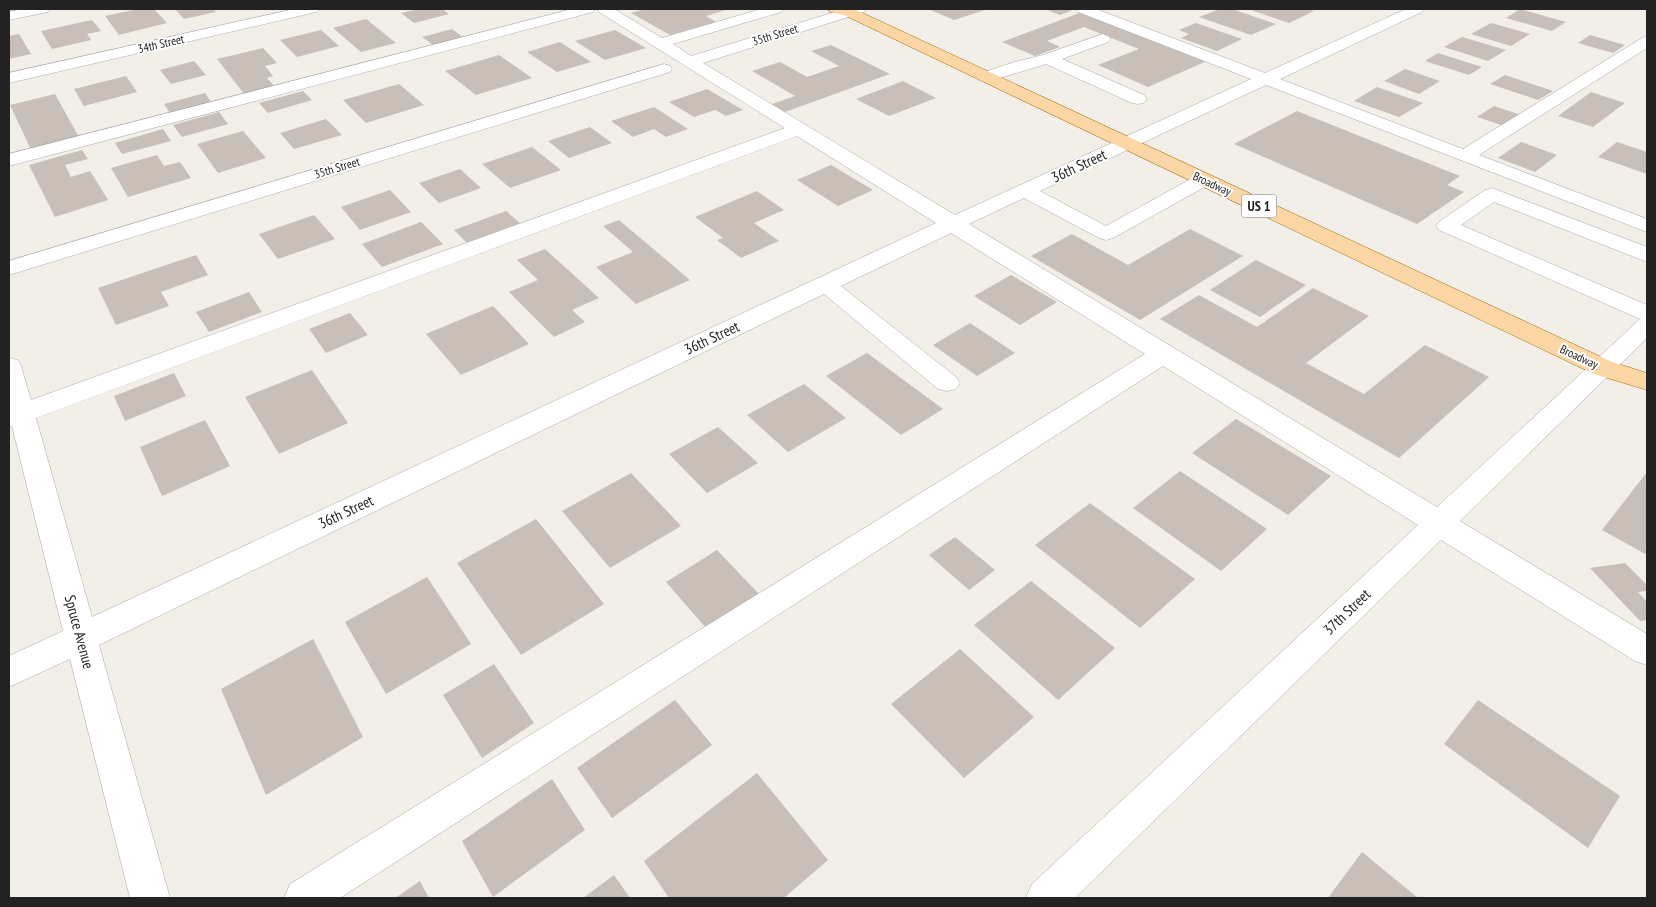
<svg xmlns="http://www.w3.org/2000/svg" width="1656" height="907" font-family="'PT Sans Narrow',sans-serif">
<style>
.building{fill:#c7bfb8}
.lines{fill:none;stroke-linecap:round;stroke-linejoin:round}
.minor-casing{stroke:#a9a9a9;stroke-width:1}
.major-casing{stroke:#a06b00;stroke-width:1}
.minor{fill:#fff;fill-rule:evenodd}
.major{fill:#fcd6a4;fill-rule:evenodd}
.labels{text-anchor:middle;stroke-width:4;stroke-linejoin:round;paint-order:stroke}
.far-street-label{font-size:12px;fill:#222;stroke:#fff}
.shield{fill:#fff;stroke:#646464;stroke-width:1}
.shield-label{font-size:14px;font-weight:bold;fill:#222}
.street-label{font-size:15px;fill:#222;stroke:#fff}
</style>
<rect width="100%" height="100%" fill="#f2efe9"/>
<g class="building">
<path d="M138,9H154L167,23L119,35L105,16Z"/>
<path d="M175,9H213L216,12L184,19Z"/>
<path d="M419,9H442L449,14L414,23L401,13Z"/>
<path d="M645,9H729L706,16L716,22L670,35L631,13Z"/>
<path d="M928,9H988L954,20Z"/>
<path d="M1045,9H1075L1060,15Z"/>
<path d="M1220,9H1232L1276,24L1251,35L1199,17Z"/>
<path d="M1248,9H1307L1314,11L1289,23Z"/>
<path d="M1520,9L1566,22L1552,31L1506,18Z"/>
<path d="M1082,12L1207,61L1148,87L1098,65L1139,49L1084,27L1047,41L1060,47L1035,56L1002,42Z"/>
<path d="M366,19L396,43L361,52L333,28Z"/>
<path d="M92,20L101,31L87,34L91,40L52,49L41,31Z"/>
<path d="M1196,23L1242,39L1217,51L1181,38L1189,34L1179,30Z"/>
<path d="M1491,23L1530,34L1511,46L1471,34Z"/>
<path d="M452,29L463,37L433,45L422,37Z"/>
<path d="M321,30L339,46L297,57L280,40Z"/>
<path d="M615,30L646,48L605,60L575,41Z"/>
<path d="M19,34L31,54L9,59V36Z"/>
<path d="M1590,35L1625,45L1613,53L1578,43Z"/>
<path d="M1462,37L1506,50L1488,61L1444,47Z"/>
<path d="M560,42L591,62L557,72L527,52Z"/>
<path d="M831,45L890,74L785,112L772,104L795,96L752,71L780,62L807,77L839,66L811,51Z"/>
<path d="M263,48L277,63L265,66L273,76L267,78L275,87L245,95L217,59Z"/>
<path d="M1438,53L1482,67L1469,75L1425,61Z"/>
<path d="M499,55L532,78L476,95L445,71Z"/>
<path d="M194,61L206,75L171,84L160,70Z"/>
<path d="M1405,69L1440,81L1419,94L1384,81Z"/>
<path d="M1505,75L1553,91L1538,100L1490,84Z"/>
<path d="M126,76L137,92L84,106L74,89Z"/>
<path d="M903,81L936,98L889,116L856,99Z"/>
<path d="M399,84L424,105L366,123L343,100Z"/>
<path d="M1377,87L1423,103L1399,117L1354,101Z"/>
<path d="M707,89L743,110L726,116L715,110L694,117L669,102Z"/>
<path d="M303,91L312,100L268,113L259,103Z"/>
<path d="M1591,92L1625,103L1593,127L1558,116Z"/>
<path d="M205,93L211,102L170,113L164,104Z"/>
<path d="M55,94L80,139L32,152L10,105Z"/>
<path d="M1494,106L1521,115L1504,126L1477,117Z"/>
<path d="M654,107L688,129L666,137L654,129L633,137L611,121Z"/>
<path d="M1297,111L1460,176L1447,185L1464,192L1417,224L1234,144Z"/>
<path d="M219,112L228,124L182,137L173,125Z"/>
<path d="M326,119L342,135L294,149L280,133Z"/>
<path d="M590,127L612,143L569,158L548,141Z"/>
<path d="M163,129L171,141L122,154L115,143Z"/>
<path d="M243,131L266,158L218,173L197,144Z"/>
<path d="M1521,142L1557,155L1535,172L1498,158Z"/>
<path d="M1617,142L1647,152V174L1598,157Z"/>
<path d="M532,147L561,170L510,188L482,164Z"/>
<path d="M82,150L88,159L65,165L71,177L90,171L108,200L55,217L29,165Z"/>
<path d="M157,155L164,166L180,162L191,178L128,197L111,168Z"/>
<path d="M831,165L873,190L838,206L797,180Z"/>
<path d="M460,169L481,188L439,203L419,183Z"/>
<path d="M390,190L411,212L360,230L341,207Z"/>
<path d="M757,191L784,210L754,223L779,241L741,258L717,240L723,238L695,217Z"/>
<path d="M506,211L520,223L467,243L454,230Z"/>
<path d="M314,215L335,239L278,259L259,234Z"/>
<path d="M619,220L690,280L636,304L596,267L633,252L603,226Z"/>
<path d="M421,222L443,244L382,267L362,244Z"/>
<path d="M1190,229L1243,256L1140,320L1031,256L1072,234L1128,265Z"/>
<path d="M545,249L599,298L572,310L585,322L554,337L509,292L538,280L517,260Z"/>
<path d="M196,255L208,275L161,292L169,306L116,325L98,288Z"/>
<path d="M1256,260L1306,285L1260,317L1210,290Z"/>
<path d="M1011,275L1057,302L1020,325L974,296Z"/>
<path d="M1313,288L1369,316L1306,363L1364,394L1425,345L1489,377L1399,458L1160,319L1199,295L1257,327Z"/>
<path d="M249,292L262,312L209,332L196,312Z"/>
<path d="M493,306L529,344L461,375L426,334Z"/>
<path d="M350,313L368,335L326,353L309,329Z"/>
<path d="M970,323L1015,353L977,376L933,345Z"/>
<path d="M867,353L943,409L901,435L826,376Z"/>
<path d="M312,370L348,423L279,454L245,397Z"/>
<path d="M174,373L186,396L125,421L114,396Z"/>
<path d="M804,384L846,418L788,452L747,415Z"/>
<path d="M1236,419L1331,476L1288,515L1192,453Z"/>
<path d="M205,420L230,466L162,496L140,447Z"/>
<path d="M718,427L758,463L707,493L669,454Z"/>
<path d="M1180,471L1267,529L1221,571L1133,508Z"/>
<path d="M1647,472V555L1602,530Z"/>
<path d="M631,473L681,526L610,568L562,511Z"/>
<path d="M1090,503L1195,579L1140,628L1035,545Z"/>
<path d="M536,519L604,604L521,655L457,563Z"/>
<path d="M955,537L995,570L969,590L929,555Z"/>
<path d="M717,550L759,594L706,628L666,582Z"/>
<path d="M1625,563L1647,585V591L1638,592L1647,602V620L1640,621L1590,568Z"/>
<path d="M427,577L471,644L386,694L345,622Z"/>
<path d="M1031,581L1115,648L1058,700L974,625Z"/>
<path d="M313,639L363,737L266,795L221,689Z"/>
<path d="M960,649L1034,717L964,778L891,704Z"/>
<path d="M494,664L534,723L482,758L443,695Z"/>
<path d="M675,700L712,745L612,818L577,768Z"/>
<path d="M1478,700L1620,796L1588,848L1444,744Z"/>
<path d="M757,773L828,860L784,898H669L644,861Z"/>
<path d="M552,779L585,830L493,897L462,841Z"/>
<path d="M1362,852L1418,898H1328Z"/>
<path d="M614,875L630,898H583Z"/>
<path d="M420,881L429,898H395Z"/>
</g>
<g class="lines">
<defs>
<g id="minor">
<path d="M23,9H50L48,12L9,20V12Z"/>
<path d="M294,9H319L317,12L312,13L9,83V73Z"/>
<path d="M572,9H595L593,12L9,166V154Z"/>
<path d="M597,9H614L662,38L761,9H783L781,12L673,44L691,56L845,9H866L864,12L703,63L955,215L1251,79L1078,12L1076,9H1096L1265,73L1406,9H1424L1422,12L1280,79L1463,149L1642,38L1647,36V48L1479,155L1647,219V232L1266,85L1040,191L1106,226L1196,176L1203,174L1210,176L1213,180L1210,184L1113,238L1106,240L1099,238L1024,198L969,224L1437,507L1640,319L1439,230L1436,226L1439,222L1485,190L1492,188L1647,247V262L1494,202L1461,225L1647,305V338L1460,521L1647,634V665L1635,661L1441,540L1075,898H1026L1032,884L1418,525L1163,366L340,898H284L290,884L1145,354L951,233L841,286L956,377L960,383L956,389L947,391L938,389L824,294L99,645L170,898H130L70,659L9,687V656L63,631L12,426L9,427V358L18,360L21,366L31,400L785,128L599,12ZM797,136L936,223L92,617L36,418Z"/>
<path d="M1103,34L1108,36L1111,39L1108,42L1062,59L1144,95L1147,99L1144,103L1138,104L1132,103L1046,64L987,82L981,81L979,77L981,73L1015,62L1043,55Z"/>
<path d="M664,64L670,66L672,69L670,72L9,275V261Z"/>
</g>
<path id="major" d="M828,9H854L1612,362L1647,373V390L1594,374L844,15L830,12Z"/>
</defs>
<use href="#minor" class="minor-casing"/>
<use href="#major" class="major-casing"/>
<use href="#minor" class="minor"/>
<use href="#major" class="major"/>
</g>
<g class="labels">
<g class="far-street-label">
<text transform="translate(775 35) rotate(-17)" y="4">35th Street</text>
<text transform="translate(161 44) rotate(-13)" y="4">34th Street</text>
<text transform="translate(337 168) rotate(-17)" y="4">35th Street</text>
<text transform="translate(1212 184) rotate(25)" y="4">Broadway</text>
<text transform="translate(1579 357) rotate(25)" y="4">Broadway</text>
</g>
<rect class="shield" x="1241.5" y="194.5" width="35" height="23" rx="4"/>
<g class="shield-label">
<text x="1259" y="211">US 1</text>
</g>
<g class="street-label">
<text transform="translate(1079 166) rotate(-25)" y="5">36th Street</text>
<text transform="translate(712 338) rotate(-25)" y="5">36th Street</text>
<text transform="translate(346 512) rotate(-25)" y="5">36th Street</text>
<text transform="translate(1347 612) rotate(-44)" y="5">37th Street</text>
<text transform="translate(79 632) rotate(75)" y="5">Spruce Avenue</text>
</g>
</g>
<rect width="1656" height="907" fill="none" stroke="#222222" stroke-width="20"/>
</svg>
